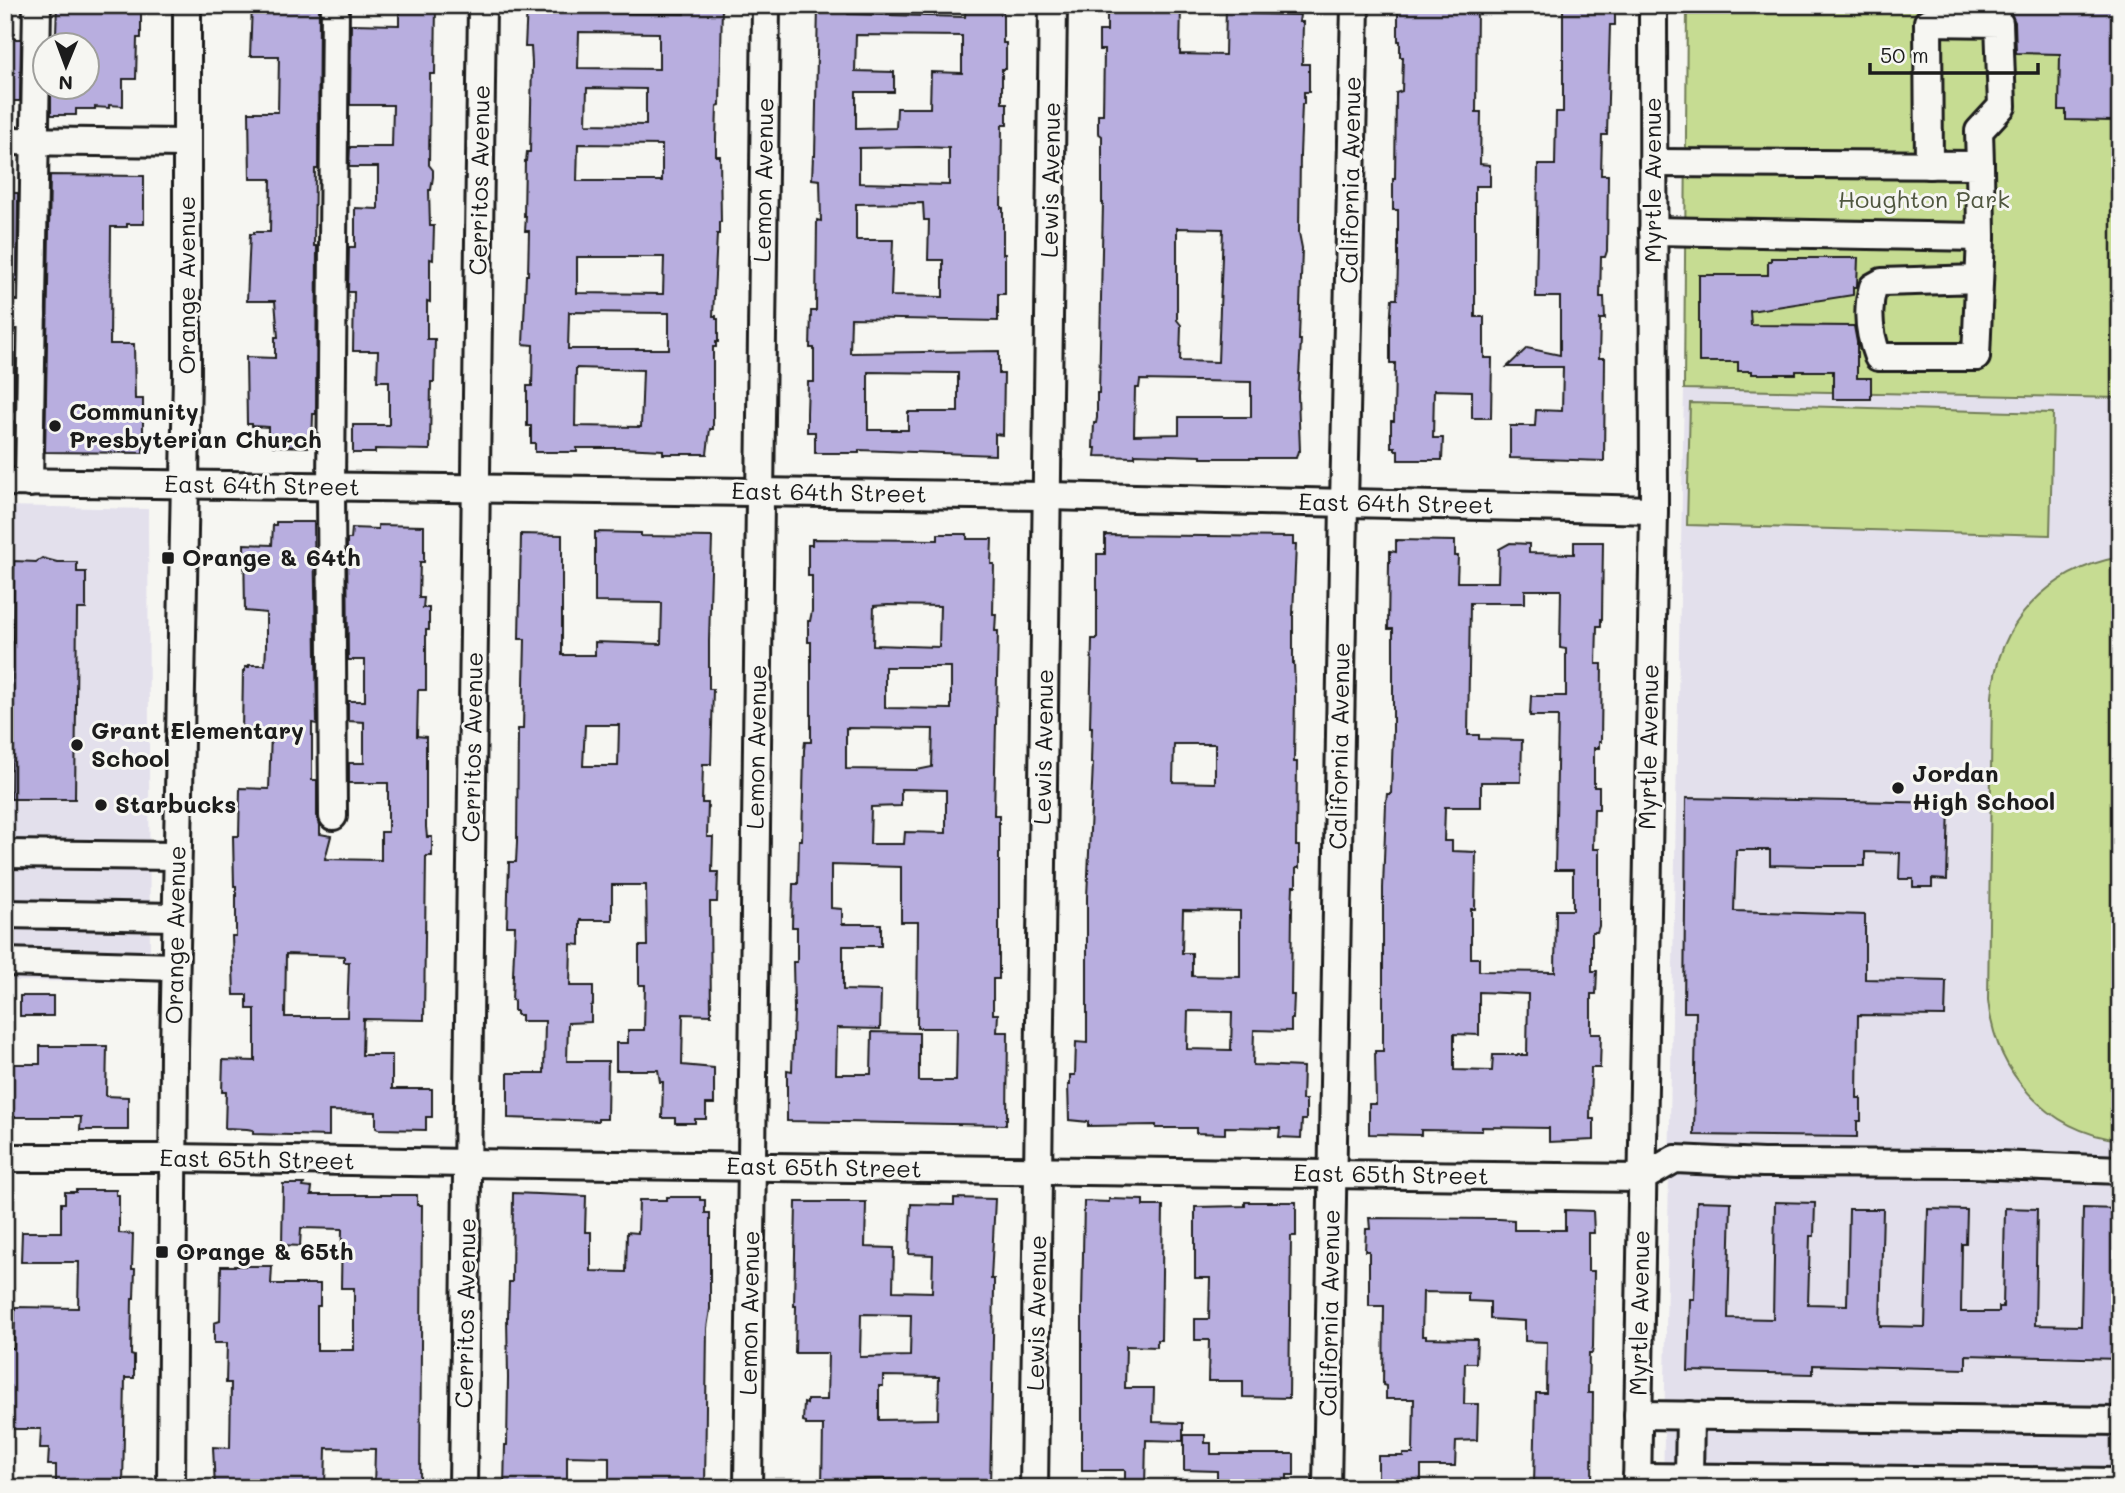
<svg xmlns="http://www.w3.org/2000/svg" width="2125" height="1493" font-family="Mali,sans-serif">
<style>
.built{fill:#e3e0ec}
.green{fill:#c6dc92;stroke:#717c57;stroke-width:2}
.building{fill:#b8aedf;stroke:#1c1c1c;stroke-width:2;fill-rule:evenodd}
.lines{fill:none;stroke-linecap:round;stroke-linejoin:round}
.minor-casing{stroke:#1c1c1c;stroke-width:32}
.minor{stroke:#f6f6f2;stroke-width:26}
.poi-dot{fill:#1c1c1c;stroke:#f6f6f2;stroke-width:2.5}
.labels{text-anchor:middle;stroke-width:6;stroke-linejoin:round;paint-order:stroke}
.street-label{font-size:24px;fill:#1c1c1c;stroke:#f6f6f2}
.park-label{font-size:24px;fill:#4f563f;stroke:#f6f6f2}
.poi-label{font-size:24px;font-weight:bold;fill:#1c1c1c;stroke:#f6f6f2;text-anchor:start}
</style>
<rect width="100%" height="100%" fill="#f6f6f2"/>
<filter id="ink" filterUnits="userSpaceOnUse"><feTurbulence type="fractalNoise" baseFrequency=".0143" numOctaves="2"/><feDisplacementMap in="SourceGraphic" scale="14" xChannelSelector="R" yChannelSelector="G"/><feConvolveMatrix kernelMatrix="1 2 1 2 8 2 1 2 1" color-interpolation-filters="sRGB"/></filter>
<g filter="url(#ink)">
<g class="built">
<path d="M1684,389L2120,398V1488H1663Z"/>
<path d="M5,506L148,509L150,982L5,981Z"/>
</g>
<g class="green">
<path d="M1687,5H2120V398L1684,389Z"/>
<path d="M1690,403L2053,413L2050,535L1687,525Z"/>
<path d="M2120,557V1140C2046,1131 1995,1072 1988,1000L1992,697C1997,623 2048,570 2120,557Z"/>
</g>
<g class="building">
<path d="M57,5H141V38H137L136,79H123V106L109,105V108L95,107V109H76V115H51V88H88V46H80L81,36L56,35Z"/>
<path d="M252,5H319L318,169H315L314,246H317L316,414H313L312,447L273,446V444H268V427L252,426V424H247L246,357L275,358V337H278L275,301H247L250,234H254V232H270L271,179H250L249,112H278L279,56H250Z"/>
<path d="M399,5H436L435,74H430L429,165L433,170V177L431,190H429L430,226H434L433,260L430,259V302L427,301V339H435L434,382H431L430,450L375,449V453H353V425H389V381H377L378,351H353L354,292H348L349,247H355V208L378,209V167H349L350,147H392L393,105H350L351,24L399,25Z"/>
<path d="M527,5H565V12L684,14V5H722L720,105L717,106L716,139V156H720L721,222H719V234H717L713,316H716V319H718V342H716V347H713V429H710L707,454H663V450L621,448H577V452H535V443H531V426H527V386H532L533,345L523,344L526,275H528L529,231H525L526,216H524L525,161H526L527,152H530L532,63L531,47H525ZM579,32L659,33V69L578,68ZM587,88L646,89V125L586,124ZM578,144L662,145V181H577ZM577,257H664L663,294L577,293ZM569,312L669,313V349H568ZM576,368L643,370L641,427L575,426Z"/>
<path d="M818,5H848V14L965,17L966,5H1003V43H1006V69H1002V103H1007V125H1002L1001,208H1003V254H1005V294H998V321L851,318L850,353L999,351V374H1004L1003,435L995,434V455L859,450V453H815V432H807V413L808,382H814V348H810L811,311H816L817,220L821,221L820,180L812,179L813,156H815ZM856,35L962,36V73L931,72L930,108H897L896,128L856,129V92H894V72L855,71ZM919,147L949,148V185L859,183V148ZM923,203L924,220H929L928,260H943V297L891,296L893,240H856V204ZM868,372L958,373V412H908V430H868Z"/>
<path d="M1159,5H1181L1180,54L1225,55L1226,5H1248L1247,14L1300,15L1299,22H1303L1302,64H1309V92H1304V104H1302L1300,155L1299,233L1302,248L1299,340H1301L1298,395L1300,451H1298L1296,458H1201V456L1135,454V457L1095,456L1096,448H1093L1094,423H1096L1097,418V393H1099L1103,203H1102V136L1098,133V114H1103L1104,50H1099V31H1107V11L1159,12ZM1177,228L1223,229L1218,362L1180,361L1181,325L1177,320ZM1140,380L1251,382V417H1179V434L1134,435L1135,388H1139Z"/>
<path d="M1398,5H1477L1476,112H1481L1480,164L1490,165V186H1475V317H1484V358H1492L1491,418H1472V391L1434,390L1433,438H1443L1442,460H1398V450H1395V447H1391V421H1394L1395,363H1390V327L1392,299H1397L1398,260V210H1393V179H1395L1396,93L1402,91L1403,57H1400V41H1398Z"/>
<path d="M1563,5H1615V25H1610L1607,135H1602L1601,175H1608L1607,251L1605,257H1601L1600,297H1604L1605,319H1600L1599,358H1605L1604,461L1510,458V426H1535L1536,410L1562,411L1563,367H1507L1527,348L1560,355V297H1536L1538,165H1555L1556,112H1563Z"/>
<path d="M2058,5H2120V111H2113V121L2066,120V110H2059L2060,54L2016,53L2015,22L2010,13V7H2058Z"/>
<path d="M8,39H21L20,101H5Z"/>
<path d="M50,175L144,176V224H127V227H111L110,344H134L135,399H143V453L45,452Z"/>
<path d="M5,193H18L17,282H5Z"/>
<path d="M1771,258H1858L1857,285V287H1853V295L1750,311L1751,325L1854,326L1857,342V378H1871V399H1833V371H1796V374H1752V371H1738V362H1699V275H1768V261H1771Z"/>
<path d="M5,349H15L14,436L13,434H5Z"/>
<path d="M276,522H314L317,724L312,723V780H317V816L320,825V834L331,836L325,859L381,860V832H388V783H349V763H364V722L348,721V701H365V660H348L347,539H351L352,528L378,529V525L424,526V562H420L419,598H424L423,608H429V630H426V690H418L417,736L426,737V827L427,837H432V856H426L424,1020L363,1019L362,1055H392V1089H432V1117H426V1130L378,1129L376,1128V1112L329,1111V1136L253,1134V1130L247,1129L225,1128L226,1092H222L223,1060L255,1061V1009H247V995H234L232,936H236V886H234L233,836H239L240,788L269,789L271,733H242L243,671H245V667H249V665H265L266,647V613L245,611L244,544L272,545L273,525H276ZM286,954L344,956V962H349L347,1017H285Z"/>
<path d="M595,532L641,533V536L712,537L709,641V689H713L711,764H703L702,803H708L707,837H713L712,872H718L717,902H710L711,1015L683,1014L682,1065L714,1068V1104H706V1119H695V1123H675V1118H662L663,1082H660L658,1070H616V1043H628V1030H644L645,985H639V946H647L646,885H612V920H580V945L571,944L570,986H593V1005L591,1006V1022L568,1023L567,1061H608L607,1119H598V1121L508,1118V1073H544L545,1021H521V1015H517V1011H514V1001L512,1000L515,926H507L509,862H516L517,842L518,729H523L525,639H519L521,534L562,535V655H595V642L661,644L662,603L595,602ZM585,725H619L618,766H583Z"/>
<path d="M938,534H967V539H992L991,564H994L993,614H996L995,631H998L994,815H999V979H993V1014H998L997,1032H1008L1007,1119H1006V1125L787,1121V1070L792,1071L794,1009L793,962H797V927H792L793,884H798L799,840H802L804,750L805,742H811V642H808V621H810L812,611V576H808V545H812V539L938,540ZM888,605L940,606L939,647L873,645L874,606ZM885,667H951V709L885,708ZM846,728L933,729L932,767L917,770L846,769ZM901,789L946,790V833L905,832L904,844H870L871,807L901,806ZM831,865L901,867V922H918L917,1028H957L956,1081H919V1033L872,1032L871,1074H836L837,1028L880,1029L881,991L843,990V946H881V924H842V909L831,908Z"/>
<path d="M1105,535L1293,537V545H1296L1293,614V663H1294L1295,693L1294,762H1297L1296,846H1299V868H1296V886H1293L1292,909L1291,995H1294L1293,1019H1291V1031L1254,1030L1253,1065L1303,1067L1302,1100H1306V1120H1302L1301,1138L1279,1137L1280,1128L1225,1127V1134L1196,1133V1128H1156V1125L1088,1126V1122L1069,1120L1068,1085H1070V1075H1075L1076,1042L1087,1043V897L1093,763H1091L1092,727H1090L1092,639H1097V554H1105ZM1174,744H1215V783L1173,782ZM1183,910L1240,911V977L1192,976V953H1182ZM1188,1011L1232,1012L1231,1050L1187,1049Z"/>
<path d="M1396,540L1455,541V556H1458L1457,582H1498L1499,549L1510,543L1529,544V553L1574,554V542H1603L1602,619H1601V626H1597L1596,664H1602L1601,742H1599V748H1594V787H1599V809H1594L1593,849H1599V926L1597,932H1592V971H1597L1596,994H1591V1034H1601L1600,1068H1591L1590,1119H1594V1140L1549,1142V1128L1482,1127V1131L1421,1130V1135L1369,1134V1104H1376L1375,1051H1383V888L1386,803L1387,794H1391L1393,731V629H1388L1389,562H1390V551L1396,552ZM1525,590H1561L1560,648L1566,649V696H1531L1530,716H1558L1555,870H1573V910H1556L1555,972L1479,971V958H1471V909H1475L1476,852L1452,851V841H1444L1445,807H1481V782H1521L1522,740L1479,739V735H1468L1470,603H1525ZM1479,992L1528,994L1527,1055H1493L1492,1071L1454,1070V1034L1479,1035Z"/>
<path d="M42,558L57,562H77V572H86V609H77L75,799H11L14,561L36,562Z"/>
<path d="M1686,798L1949,803L1947,880L1932,879V887H1913V879H1899L1900,853L1865,852V866H1815L1770,865V850H1736L1734,911L1865,915V979L1946,981L1945,1016L1858,1015L1857,1098H1861V1121H1857V1137L1694,1135L1696,1012H1684Z"/>
<rect x="20" y="996" width="33" height="20"/>
<path d="M40,1046H107L106,1096L128,1097V1130H80L81,1117H5V1064H40Z"/>
<path d="M283,1184H304L303,1187L312,1188L311,1195H417V1205H422L420,1488H374L375,1449L326,1448L325,1488H215L213,1447L230,1448L231,1383H226L227,1343H214V1323L220,1321L221,1266H272L271,1284H320V1306H317V1350H354V1288H341L342,1229L301,1228L300,1246L282,1245Z"/>
<path d="M76,1190H116V1195H119V1233L133,1234L132,1269H135L134,1298H132L131,1355L134,1356V1378H125L123,1488H56V1465H48L49,1448H40L41,1429H5V1348H14L15,1307L78,1308L79,1262H21L22,1232H61V1203H65V1192H76Z"/>
<path d="M513,1193L586,1196L585,1232H591V1271L626,1272L627,1232L638,1233L639,1200H667V1197H700V1200H705V1213H710V1309L707,1328L705,1488H609V1457L567,1456V1488H504L505,1445H507L508,1378L507,1317H508L509,1282H512Z"/>
<path d="M954,1198L995,1199L991,1279H994V1289L990,1488H911V1479L844,1480V1488H822L823,1425H806V1422L803,1421L804,1403L807,1404V1400H827L828,1353H795L796,1306H794L796,1202H866L865,1247L894,1248L893,1291L932,1292L933,1255L909,1254L911,1204L954,1205ZM861,1314L911,1315L910,1356L860,1357ZM883,1376L939,1377L938,1419L879,1420V1386H883Z"/>
<path d="M1109,1199L1143,1200V1206H1163L1161,1340H1157V1347L1126,1346L1125,1388H1154L1153,1422L1183,1423V1441L1146,1440L1145,1488H1127L1128,1481H1125V1470H1082V1308L1084,1201L1109,1202Z"/>
<path d="M1697,1201L1731,1202L1728,1318L1773,1319L1775,1202L1815,1203L1814,1236H1810L1808,1304L1847,1305L1849,1209H1883L1880,1326L1925,1327L1928,1209L1967,1210L1966,1244H1962L1961,1312H1999V1307H2003L2005,1208L2037,1209L2035,1325L2081,1326L2083,1208L2120,1209L2117,1309H2120V1359L1966,1355V1369L1813,1365V1374L1688,1371L1690,1299H1694Z"/>
<path d="M1245,1202H1296V1236H1291L1289,1398L1243,1397V1381H1208L1209,1340H1195V1319H1209L1210,1278H1195V1207L1245,1206Z"/>
<path d="M1565,1210L1593,1211L1594,1233H1588V1271H1594L1593,1347L1592,1353H1589L1588,1393H1593L1592,1487L1534,1485L1536,1393H1546L1547,1342L1525,1341V1321L1490,1319V1302L1468,1301V1293L1423,1292L1422,1336H1426V1338L1477,1339L1476,1363H1465L1464,1404H1478L1477,1440L1456,1441L1455,1466H1421V1481H1378V1456H1403V1454H1413L1414,1399H1386V1386L1383,1385L1384,1306H1369V1251H1365L1366,1229H1370L1369,1218L1499,1219L1514,1220V1230H1565Z"/>
<path d="M1184,1435H1205V1443H1211V1454H1294V1475H1287V1488H1217V1471L1184,1470Z"/>
</g>
<g class="lines">
<defs>
<g id="minor">
<path d="M5,141L187,143"/>
<path d="M1653,163L1980,165L1981,237L1653,231"/>
<path d="M1929,165L1928,22L1999,23L2002,106L1979,131L1980,165"/>
<path d="M1979,279L1882,282L1873,287C1866,312 1869,334 1878,357H1976L1981,237"/>
<path d="M5,315H32"/>
<path d="M5,482L1047,496L1654,510"/>
<path d="M29,483L37,5"/>
<path d="M333,816L331,487L335,5"/>
<path d="M5,854L177,856"/>
<path d="M5,914L176,917"/>
<path d="M5,962L175,967"/>
<path d="M5,1158H174L468,1163L1642,1178L1675,1159L1763,1163L1971,1164L2120,1170"/>
<path d="M1638,1415L2120,1421"/>
<path d="M1637,1477L2120,1482"/>
<path d="M1689,1477L1690,1415"/>
<path d="M171,1488L174,1052L187,374V5"/>
<path d="M463,1488L482,5"/>
<path d="M748,1488L766,5"/>
<path d="M1034,1488L1053,5"/>
<path d="M1327,1488L1344,503L1355,5"/>
<path d="M1637,1488L1654,510L1653,5"/>
</g>
</defs>
<use href="#minor" class="minor-casing"/>
<use href="#minor" class="minor"/>
</g>
</g>
<g class="poi-dot">
<circle cx="55" cy="426" r="7"/>
<rect x="161" y="551" width="14" height="14" rx="3.5"/>
<circle cx="77" cy="745" r="7"/>
<circle cx="1898" cy="788" r="7"/>
<circle cx="101" cy="805" r="7"/>
<rect x="155" y="1245" width="14" height="14" rx="3.5"/>
</g>
<g class="labels">
<g class="street-label">
<text transform="translate(480 180) rotate(-89)" y="8">Cerritos Avenue</text>
<text transform="translate(764 180) rotate(-89)" y="8">Lemon Avenue</text>
<text transform="translate(1051 180) rotate(-89)" y="8">Lewis Avenue</text>
<text transform="translate(1351 180) rotate(-89)" y="8">California Avenue</text>
<text transform="translate(1653 180) rotate(-90)" y="8">Myrtle Avenue</text>
<text transform="translate(187 285) rotate(-90)" y="8">Orange Avenue</text>
<text transform="translate(262 486) rotate(1)" y="8">East 64th Street</text>
<text transform="translate(829 493) rotate(1)" y="8">East 64th Street</text>
<text transform="translate(1396 504) rotate(1)" y="8">East 64th Street</text>
<text transform="translate(1340 746) rotate(-89)" y="8">California Avenue</text>
<text transform="translate(473 747) rotate(-89)" y="8">Cerritos Avenue</text>
<text transform="translate(757 747) rotate(-89)" y="8">Lemon Avenue</text>
<text transform="translate(1044 747) rotate(-89)" y="8">Lewis Avenue</text>
<text transform="translate(1649 747) rotate(-89)" y="8">Myrtle Avenue</text>
<text transform="translate(176 935) rotate(-89)" y="8">Orange Avenue</text>
<text transform="translate(257 1160) rotate(1)" y="8">East 65th Street</text>
<text transform="translate(824 1168) rotate(1)" y="8">East 65th Street</text>
<text transform="translate(1391 1175) rotate(1)" y="8">East 65th Street</text>
<text transform="translate(466 1313) rotate(-89)" y="8">Cerritos Avenue</text>
<text transform="translate(750 1313) rotate(-89)" y="8">Lemon Avenue</text>
<text transform="translate(1037 1313) rotate(-89)" y="8">Lewis Avenue</text>
<text transform="translate(1330 1313) rotate(-89)" y="8">California Avenue</text>
<text transform="translate(1640 1313) rotate(-89)" y="8">Myrtle Avenue</text>
</g>
<g class="park-label">
<text x="1924" y="208">Houghton Park</text>
</g>
<g class="poi-label">
<text x="69" y="420">Community<tspan x="69" dy="28">Presbyterian Church</tspan></text>
<text x="182" y="566">Orange &amp; 64th</text>
<text x="91" y="739">Grant Elementary<tspan x="91" dy="28">School</tspan></text>
<text x="1912" y="782">Jordan<tspan x="1912" dy="28">High School</tspan></text>
<text x="115" y="813">Starbucks</text>
<text x="176" y="1260">Orange &amp; 65th</text>
</g>
</g>
<rect width="2125" height="1493" fill="none" stroke="#f6f6f2" stroke-width="28"/>
<rect x="14" y="14" width="2097" height="1465" fill="none" stroke="#1c1c1c" stroke-width="2.5" filter="url(#ink)"/>
<g transform="translate(66 66) rotate(181)"><circle r="33" fill="#f6f6f2" stroke="#9f9f9c" stroke-width="2"/>
<path d="M0-5L12 26L0 18L-12 26Z" fill="#1c1c1c"/>
<text y="-10" font-size="19" font-weight="bold" text-anchor="middle" fill="#1c1c1c">N</text>
</g>
<path d="M1870 63v10h168v-10" fill="none" stroke="#1c1c1c" stroke-width="3.5"/>
<text x="1880" y="63" font-size="21" fill="#1c1c1c" stroke="#f6f6f2" stroke-width="5" paint-order="stroke">50 m</text>
</svg>
